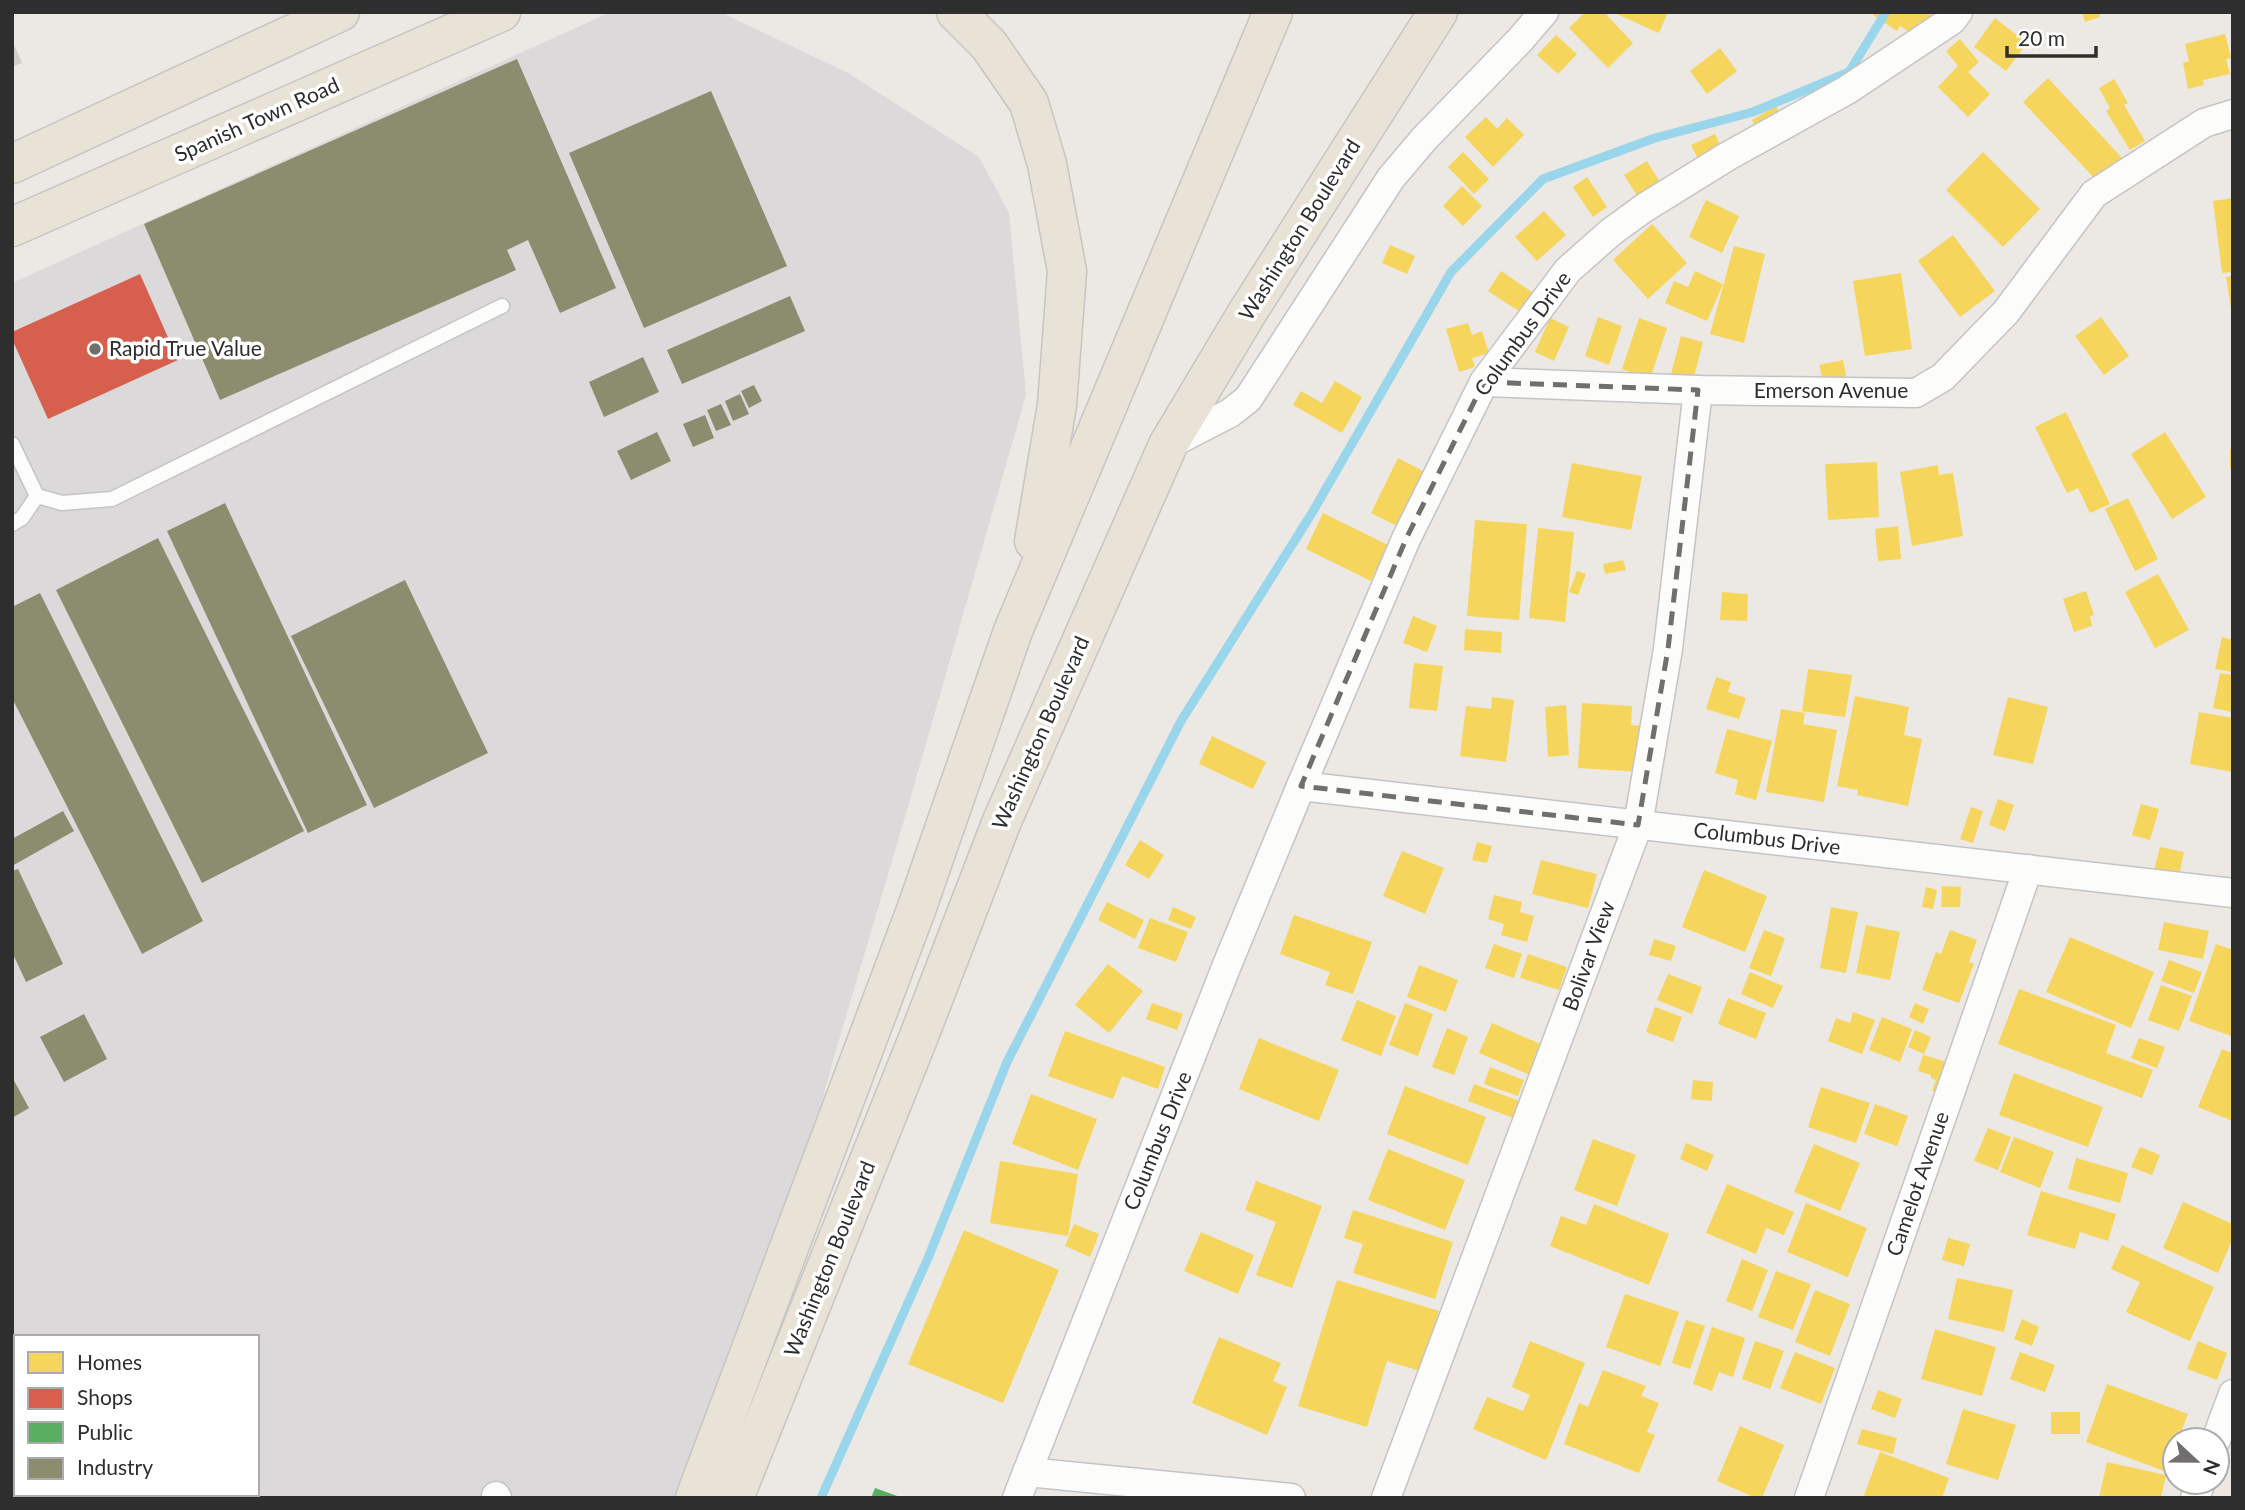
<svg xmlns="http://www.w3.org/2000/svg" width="2245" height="1510" font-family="Lato,sans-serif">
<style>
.industrial{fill:#dcd9db}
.homes{fill:#f6d55c}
.shops{fill:#d6604d}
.public{fill:#5aae61}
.industry{fill:#8c8c6e}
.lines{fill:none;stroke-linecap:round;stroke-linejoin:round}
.stream{stroke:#99d6ec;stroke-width:9}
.building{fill:#d1cecb}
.service-casing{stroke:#c5c4c5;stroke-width:17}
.minor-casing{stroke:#c5c4c5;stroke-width:31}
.trunk-casing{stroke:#c6c5c4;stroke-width:41}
.service{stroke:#fcfcfb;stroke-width:14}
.minor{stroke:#fcfcfb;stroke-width:28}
.trunk{stroke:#e9e2d6;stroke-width:38}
.marked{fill:none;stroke:#706f6e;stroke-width:5;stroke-dasharray:14 9;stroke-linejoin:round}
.poi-dot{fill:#706f6e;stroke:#fff;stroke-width:2.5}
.labels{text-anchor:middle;stroke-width:7;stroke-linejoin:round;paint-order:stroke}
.street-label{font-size:21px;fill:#2e2e2e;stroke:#fff}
.poi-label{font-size:21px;fill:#2e2e2e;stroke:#fff;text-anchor:start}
</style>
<rect width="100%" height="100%" fill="#ece8e4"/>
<path class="industrial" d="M611,12H720L848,73L979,157L1009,213L1026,395L905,817L836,1050L767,1301L687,1498H169L167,1494H257V1337H16V1381H12V283Z"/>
<g class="homes">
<path d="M1585,12H1604L1633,43L1608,68L1569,28Z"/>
<path d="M1612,12H1668L1659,33Z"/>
<path d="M1875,12H1927L1932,16L1918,37L1900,26L1897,31L1873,15Z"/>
<path d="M2082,12H2099L2100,17L2085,22Z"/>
<path d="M1995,18L2027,43L2006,71L1974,47Z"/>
<path d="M2225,34L2231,58L2226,59L2230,74L2203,80L2204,85L2188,89L2183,63L2189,61L2185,44Z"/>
<path d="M1556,35L1577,54L1558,74L1537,55Z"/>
<path d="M1960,39L1979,62L1968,72L1990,94L1968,117L1938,87L1958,66L1946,51Z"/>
<path d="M1720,48L1737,71L1707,94L1690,71Z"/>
<path d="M2048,78L2122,158L2097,181L2023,102Z"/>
<path d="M2114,79L2128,103L2124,105L2145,141L2130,150L2106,111L2110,108L2099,88Z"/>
<path d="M1776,106L1783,118L1758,132L1752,120Z"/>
<path d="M1486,117L1497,129L1507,118L1524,135L1493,167L1465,137Z"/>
<path d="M1715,134L1723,152L1700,163L1691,145Z"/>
<path d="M1463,152L1489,179L1474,194L1448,167Z"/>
<path d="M1983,152L2040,209L2003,247L1946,190Z"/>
<path d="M1647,161L1664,189L1642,203L1624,175Z"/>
<path d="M1587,177L1607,207L1593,217L1573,187Z"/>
<path d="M1462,186L1482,206L1463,226L1443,206Z"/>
<path d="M2233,198V272L2222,273L2213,201Z"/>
<path d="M1706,200L1739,216L1722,253L1689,237Z"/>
<path d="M1544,211L1566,235L1537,261L1515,237Z"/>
<path d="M1652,224L1687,263L1648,299L1613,260Z"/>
<path d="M1953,235L1995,291L1960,317L1918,261Z"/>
<path d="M1390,245L1415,256L1407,274L1382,263Z"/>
<path d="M1734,246L1765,254L1744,343L1710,334Z"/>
<path d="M1501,271L1541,298L1528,317L1488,291Z"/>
<path d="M1695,271L1723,284L1707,321L1665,303L1674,281L1688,287Z"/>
<path d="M1901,273L1912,349L1865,356L1853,281Z"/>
<path d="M2233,276V308H2231L2226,277Z"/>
<path d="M1598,317L1622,326L1609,365L1585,356Z"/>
<path d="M2101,317L2129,356L2104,375L2075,336Z"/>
<path d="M1550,318L1569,327L1554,361L1535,352Z"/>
<path d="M1639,318L1667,328L1650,379L1622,369Z"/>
<path d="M1468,323L1472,335L1482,331L1489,353L1472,358L1475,367L1459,372L1446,329Z"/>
<path d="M1681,336L1703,342L1693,380L1671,374Z"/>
<path d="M1843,360L1847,381L1824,386L1819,365Z"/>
<path d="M1335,381L1362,397L1342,433L1293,405L1301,391L1322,403Z"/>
<path d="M2066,412L2110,504L2090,513L2078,488L2067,493L2035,427Z"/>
<path d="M2165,432L2206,497L2172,519L2131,454Z"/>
<rect x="2230" y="449" width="3" height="19"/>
<path d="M1398,458L1427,473L1399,527L1371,513Z"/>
<path d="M1877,462L1879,517L1828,520L1825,464Z"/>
<path d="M1572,463L1642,476L1631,530L1562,517Z"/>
<path d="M1938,465L1939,475L1953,473L1963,536L1912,546L1900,472Z"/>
<path d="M2128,498L2158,559L2135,571L2105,509Z"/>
<path d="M1323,513L1388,545L1371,581L1306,549Z"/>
<path d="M1475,520L1527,524L1519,620L1467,616Z"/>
<path d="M1898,526L1901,559L1878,561L1875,529Z"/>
<path d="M1538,528L1574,532L1565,622L1529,618Z"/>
<path d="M1623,560L1626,570L1605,574L1603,564Z"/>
<path d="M1577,571L1586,574L1578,595L1569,592Z"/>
<path d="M2158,574L2189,630L2155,648L2125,592Z"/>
<path d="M2086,591L2094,615L2090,616L2092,626L2074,632L2063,599Z"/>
<path d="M1722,592L1748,594L1747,621L1720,620Z"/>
<path d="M1413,616L1437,626L1427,652L1403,643Z"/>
<path d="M1465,629L1502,632L1501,653L1464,650Z"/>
<path d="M2222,637L2233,640V672L2215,669Z"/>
<path d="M1414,663L1443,666L1437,711L1409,708Z"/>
<path d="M1808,669L1852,675L1845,717L1802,711Z"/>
<path d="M2220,673L2233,675V712L2213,708Z"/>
<path d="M1716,677L1731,682L1728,692L1746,698L1739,719L1706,709Z"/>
<path d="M1855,696L1909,707L1904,735L1922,739L1908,806L1857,795L1858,790L1837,786Z"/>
<path d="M1492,697L1514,700L1506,762L1460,756L1466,706L1491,709Z"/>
<path d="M2008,697L2048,707L2033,764L1993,755Z"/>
<path d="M1582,703L1632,706L1631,725L1643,726L1640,772L1578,768Z"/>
<path d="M1566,705L1569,755L1548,757L1545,707Z"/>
<path d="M1781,709L1805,713L1803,724L1837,730L1824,802L1766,792Z"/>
<path d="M2199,712L2233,718V772L2190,764Z"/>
<path d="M1727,729L1772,741L1756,800L1735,794L1738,780L1715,773Z"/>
<path d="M1212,736L1266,762L1253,789L1199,764Z"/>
<path d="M1998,799L2014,805L2005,831L1989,825Z"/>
<path d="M2141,804L2159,809L2150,840L2132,835Z"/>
<path d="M1971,807L1983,811L1973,843L1960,839Z"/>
<path d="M1140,840L1164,855L1149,879L1125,865Z"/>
<path d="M1477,842L1492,846L1487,863L1472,860Z"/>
<path d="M2160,847L2184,852L2179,875L2154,870Z"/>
<path d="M1402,851L1444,868L1425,914L1383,896Z"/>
<path d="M1541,860L1597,874L1588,908L1532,894Z"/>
<path d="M1704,870L1767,896L1745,952L1682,927Z"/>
<path d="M1942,886L1961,887L1960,907H1941Z"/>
<path d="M1926,887L1937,890L1933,909L1922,907Z"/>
<path d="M1494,895L1522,902L1520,912L1534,916L1527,942L1501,935L1504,924L1488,919Z"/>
<path d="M1107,902L1144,920L1135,939L1098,920Z"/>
<path d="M1173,907L1196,917L1191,929L1168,920Z"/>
<path d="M1831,907L1858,912L1846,973L1820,968Z"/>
<path d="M1294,915L1372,942L1353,994L1325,985L1330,972L1280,954Z"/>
<path d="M1150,918L1188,932L1176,962L1138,948Z"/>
<path d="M2164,922L2209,931L2203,959L2158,950Z"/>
<path d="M1866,925L1900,932L1890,980L1856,973Z"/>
<path d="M1764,930L1785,938L1771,976L1749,968Z"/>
<path d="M1950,930L1977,940L1969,962L1974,964L1959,1003L1922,990L1936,952L1941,954Z"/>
<path d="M2070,937L2154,972L2131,1028L2046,992Z"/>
<path d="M1654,939L1676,946L1671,961L1649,955Z"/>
<path d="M1494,944L1522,954L1514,978L1485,968Z"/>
<path d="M2216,944L2233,950V1030L2231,1036L2189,1021Z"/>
<path d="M1528,954L1567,967L1559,990L1520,978Z"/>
<path d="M2169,960L2202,972L2194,993L2161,981Z"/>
<path d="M1108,964L1143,991L1109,1033L1075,1005Z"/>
<path d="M1419,965L1458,980L1446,1012L1407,997Z"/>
<path d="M1750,972L1783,986L1773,1008L1741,994Z"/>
<path d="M1668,974L1702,987L1692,1014L1657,1000Z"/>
<path d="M2161,985L2192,996L2179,1031L2148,1020Z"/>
<path d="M2019,989L2116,1025L2106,1053L2153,1070L2142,1098L1998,1044Z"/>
<path d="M1728,998L1766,1013L1756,1039L1718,1024Z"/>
<path d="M1357,1000L1396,1016L1381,1056L1341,1040Z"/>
<path d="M1152,1003L1183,1014L1177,1030L1146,1019Z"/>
<path d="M1405,1003L1433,1014L1418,1056L1389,1045Z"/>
<path d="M1915,1003L1929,1009L1923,1024L1909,1017Z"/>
<path d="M1655,1007L1682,1017L1673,1042L1646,1032Z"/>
<path d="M1853,1012L1875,1020L1862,1054L1828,1041L1836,1018L1850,1023Z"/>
<path d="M1882,1017L1912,1029L1900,1062L1869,1050Z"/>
<path d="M1492,1023L1543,1045L1530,1075L1479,1053Z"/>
<path d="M1447,1028L1468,1037L1454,1075L1432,1067Z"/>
<path d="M1915,1030L1931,1037L1924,1054L1908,1047Z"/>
<path d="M1065,1031L1165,1067L1158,1089L1122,1076L1113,1099L1048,1076Z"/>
<path d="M1259,1038L1339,1070L1319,1121L1239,1089Z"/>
<path d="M2139,1038L2165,1047L2157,1068L2131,1058Z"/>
<path d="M2222,1049L2233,1053V1121L2198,1107Z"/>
<path d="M1923,1055L1951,1063L1941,1094L1932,1091L1936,1080L1931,1078V1075L1918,1071Z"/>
<path d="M1490,1067L1524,1080L1518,1096L1484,1084Z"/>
<path d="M2014,1073L2103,1107L2088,1147L1999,1115Z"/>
<path d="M1693,1080L1713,1082L1712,1101L1691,1099Z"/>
<path d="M1474,1084L1522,1102L1516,1119L1468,1101Z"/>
<path d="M1405,1086L1486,1117L1468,1165L1387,1134Z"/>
<path d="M1821,1087L1870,1103L1856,1143L1808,1127Z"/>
<path d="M1031,1094L1097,1119L1078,1170L1012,1144Z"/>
<path d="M1875,1104L1908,1116L1897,1146L1864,1134Z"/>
<path d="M1988,1128L2011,1137L1998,1170L1974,1161Z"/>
<path d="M2014,1137L2054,1152L2040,1188L2000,1172Z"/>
<path d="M1593,1139L1636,1155L1617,1206L1574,1190Z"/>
<path d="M1686,1143L1714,1155L1707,1171L1680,1159Z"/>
<path d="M1814,1144L1860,1163L1840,1211L1794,1192Z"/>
<path d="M2140,1147L2160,1155L2152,1175L2131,1167Z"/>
<path d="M1388,1149L1465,1180L1445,1230L1368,1200Z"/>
<path d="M2076,1158L2128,1173L2120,1203L2068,1189Z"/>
<path d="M1000,1161L1078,1174L1068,1236L990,1223Z"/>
<path d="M1256,1181L1322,1206L1292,1288L1256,1275L1276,1222L1245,1210Z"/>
<path d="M1727,1184L1794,1212L1784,1235L1766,1228L1756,1254L1706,1233Z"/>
<path d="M2041,1191L2116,1214L2108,1241L2080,1232L2075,1249L2027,1235Z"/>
<path d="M2183,1202L2233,1224V1238L2218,1273L2163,1248Z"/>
<path d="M1806,1203L1867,1228L1848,1277L1787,1252Z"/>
<path d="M1594,1204L1669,1234L1649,1285L1550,1246L1561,1216L1586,1225Z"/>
<path d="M1353,1210L1453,1242L1435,1299L1353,1273L1363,1244L1344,1238Z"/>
<path d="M1074,1224L1099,1234L1090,1257L1065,1246Z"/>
<path d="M964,1230L1059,1270L1003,1403L908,1364Z"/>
<path d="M1201,1232L1254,1255L1238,1294L1184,1271Z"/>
<path d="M1948,1238L1970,1244L1964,1266L1942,1260Z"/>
<path d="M2122,1245L2214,1287L2190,1341L2126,1312L2140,1282L2111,1269Z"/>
<path d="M1742,1259L1768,1270L1752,1311L1726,1301Z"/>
<path d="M1776,1271L1811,1284L1793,1330L1758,1317Z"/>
<path d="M1957,1278L2013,1290L2004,1332L1948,1319Z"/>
<path d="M1337,1280L1439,1311L1420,1371L1387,1361L1367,1427L1298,1406Z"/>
<path d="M1815,1290L1850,1304L1830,1356L1795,1342Z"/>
<path d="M1625,1294L1679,1312L1660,1366L1606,1347Z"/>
<path d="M2022,1319L2039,1327L2032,1346L2014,1339Z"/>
<path d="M1686,1320L1705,1326L1690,1369L1672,1363Z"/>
<path d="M1712,1327L1745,1338L1733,1377L1719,1372L1712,1391L1693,1384Z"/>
<path d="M1935,1329L1996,1347L1982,1396L1921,1379Z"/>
<path d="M1219,1337L1281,1363L1273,1381L1287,1387L1267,1435L1192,1403Z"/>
<path d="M1530,1341L1585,1363L1546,1460L1473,1429L1487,1397L1523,1411L1530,1395L1512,1387Z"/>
<path d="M1755,1341L1784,1351L1770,1389L1742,1379Z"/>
<path d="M2198,1341L2227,1353L2217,1380L2187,1369Z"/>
<path d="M1795,1352L1835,1368L1821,1404L1780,1388Z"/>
<path d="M2020,1352L2055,1365L2045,1392L2010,1379Z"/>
<path d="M1603,1370L1646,1386L1641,1396L1659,1403L1647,1432L1655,1435L1639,1473L1564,1444L1579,1403L1588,1407Z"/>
<path d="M2107,1384L2188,1414L2178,1440H2175L2171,1459L2175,1461V1475L2086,1442Z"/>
<path d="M1878,1390L1902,1399L1895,1418L1871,1409Z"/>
<path d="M16,1397V1421L12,1412V1398Z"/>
<path d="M1963,1409L2016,1425L1998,1480L1946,1464Z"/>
<rect x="2051" y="1412" width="29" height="22"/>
<path d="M1740,1426L1784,1445L1762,1498H1756L1717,1481Z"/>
<path d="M1862,1429L1897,1438L1893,1454L1857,1444Z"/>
<path d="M1880,1452L1949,1478L1942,1498H1863Z"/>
<path d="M2107,1462L2166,1475L2161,1498H2099Z"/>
<path d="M47,1494H88L89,1498H49Z"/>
<path d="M114,1494H154L146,1498H115Z"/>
</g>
<path class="shops" d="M140,274L178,360L48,419L12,339V332Z"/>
<path class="public" d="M875,1488L900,1497V1498H871Z"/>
<g class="industry">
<path d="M517,59L616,288L560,313L528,240L507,250L516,270L220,400L144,224Z"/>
<path d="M711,91L787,266L644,328L569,153Z"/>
<path d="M790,296L805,331L682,384L667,350Z"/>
<path d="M643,357L659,392L604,417L589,382Z"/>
<path d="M754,385L762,401L749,408L741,391Z"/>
<path d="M740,394L749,414L733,421L725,401Z"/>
<path d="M721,404L731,425L716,431L707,410Z"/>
<path d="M705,415L714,438L693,447L683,424Z"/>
<path d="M657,432L671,461L631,480L617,451Z"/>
<path d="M225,503L367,805L308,833L167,531Z"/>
<path d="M158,538L304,831L202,883L56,590Z"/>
<path d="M405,580L488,753L374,808L291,636Z"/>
<path d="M40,593L203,921L142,954L12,698V607Z"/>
<path d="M63,811L74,831L12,866V839Z"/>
<path d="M18,869L63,964L26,982L12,952V871Z"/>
<path d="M84,1014L107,1059L64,1082L40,1037Z"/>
<path d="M12,1077L29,1108L12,1118Z"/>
</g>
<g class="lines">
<path class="stream" d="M821,1498L928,1258L1007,1062L1181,721L1312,513L1451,272L1543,179L1655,138L1753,112L1849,72L1886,12"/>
</g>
<path class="building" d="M12,40L22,63L12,67Z"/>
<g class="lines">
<defs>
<g id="service">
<path d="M12,444L37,496L62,503L112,499L502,306"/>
<path d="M12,524L22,518L37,496"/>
</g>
<g id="minor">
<path d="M1484,382L1698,390L1916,393L1943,377L2006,312L2094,194L2204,123L2233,114"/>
<path d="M1168,445L1230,413L1248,399L1391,178L1424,139L1520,40L1544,12"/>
<path d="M1301,786L2233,893"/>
<path d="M2216,1440L2233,1394"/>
<path d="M1027,1472L1291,1498"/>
<path d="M496,1496L497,1498"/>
<path d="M1017,1498L1227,965L1301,786L1406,539L1484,382L1568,270L1611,232L1644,208L1728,156L1847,90L1952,20L1958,12"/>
<path d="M1386,1498L1638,825L1668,649L1698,390"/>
<path d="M1809,1498L2028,869"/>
<path d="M2195,1498L2201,1482"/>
</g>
<g id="trunk">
<path d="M956,12L989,45L1029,103L1047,164L1067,271L1057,405L1034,541"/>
<path d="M12,164L340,12"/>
<path d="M12,227L501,12"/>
<path d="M695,1498L916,910L1013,631L1273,12"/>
<path d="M734,1498L919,1036L1002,821L1168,445L1247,313L1438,12"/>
</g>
</defs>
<use href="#service" class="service-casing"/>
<use href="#minor" class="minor-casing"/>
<use href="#trunk" class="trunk-casing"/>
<use href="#service" class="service"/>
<use href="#minor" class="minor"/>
<use href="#trunk" class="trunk"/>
</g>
<path class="marked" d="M1484,382L1698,390L1668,649L1638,825L1301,786L1406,539Z"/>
<circle class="poi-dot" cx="95" cy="349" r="7"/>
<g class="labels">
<g class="street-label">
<text transform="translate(257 120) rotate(-24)" y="7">Spanish Town Road</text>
<text transform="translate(1300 230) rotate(-58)" y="7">Washington Boulevard</text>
<text transform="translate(1523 334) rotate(-54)" y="7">Columbus Drive</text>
<text x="1831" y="398">Emerson Avenue</text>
<text transform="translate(1041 733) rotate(-66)" y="7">Washington Boulevard</text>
<text transform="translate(1767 839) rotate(7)" y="7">Columbus Drive</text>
<text transform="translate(1589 956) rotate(-70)" y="7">Bolivar View</text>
<text transform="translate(1158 1141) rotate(-68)" y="7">Columbus Drive</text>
<text transform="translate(1918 1184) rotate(-71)" y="7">Camelot Avenue</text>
<text transform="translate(830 1259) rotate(-68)" y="7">Washington Boulevard</text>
</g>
<g class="poi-label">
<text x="109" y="356">Rapid True Value</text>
</g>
</g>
<rect width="2245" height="1510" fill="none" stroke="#2e2e2e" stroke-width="28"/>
<rect x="14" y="1335" width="245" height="161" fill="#ffffff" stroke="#ababab" stroke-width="2"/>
<rect x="28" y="1352" width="35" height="21" fill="#f6d55c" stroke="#ababab" stroke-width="2"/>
<text x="77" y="1370" font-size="21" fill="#2e2e2e">Homes</text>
<rect x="28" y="1388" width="35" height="21" fill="#d6604d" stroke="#ababab" stroke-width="2"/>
<text x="77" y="1405" font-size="21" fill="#2e2e2e">Shops</text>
<rect x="28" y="1422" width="35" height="21" fill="#5aae61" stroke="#ababab" stroke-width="2"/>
<text x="77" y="1440" font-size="21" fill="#2e2e2e">Public</text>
<rect x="28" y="1458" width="35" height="21" fill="#8c8c6e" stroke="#ababab" stroke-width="2"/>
<text x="77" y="1475" font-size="21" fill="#2e2e2e">Industry</text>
<g transform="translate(2196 1461) rotate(112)"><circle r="33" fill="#ffffff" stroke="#ababab" stroke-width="2"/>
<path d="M0-5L12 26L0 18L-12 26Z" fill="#706f6e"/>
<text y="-10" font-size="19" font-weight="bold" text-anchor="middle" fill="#2e2e2e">N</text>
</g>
<path d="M2007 46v10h89v-10" fill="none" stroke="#2e2e2e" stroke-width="3.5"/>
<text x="2018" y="46" font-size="21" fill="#2e2e2e" stroke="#ffffff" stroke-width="5" paint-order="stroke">20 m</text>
</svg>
